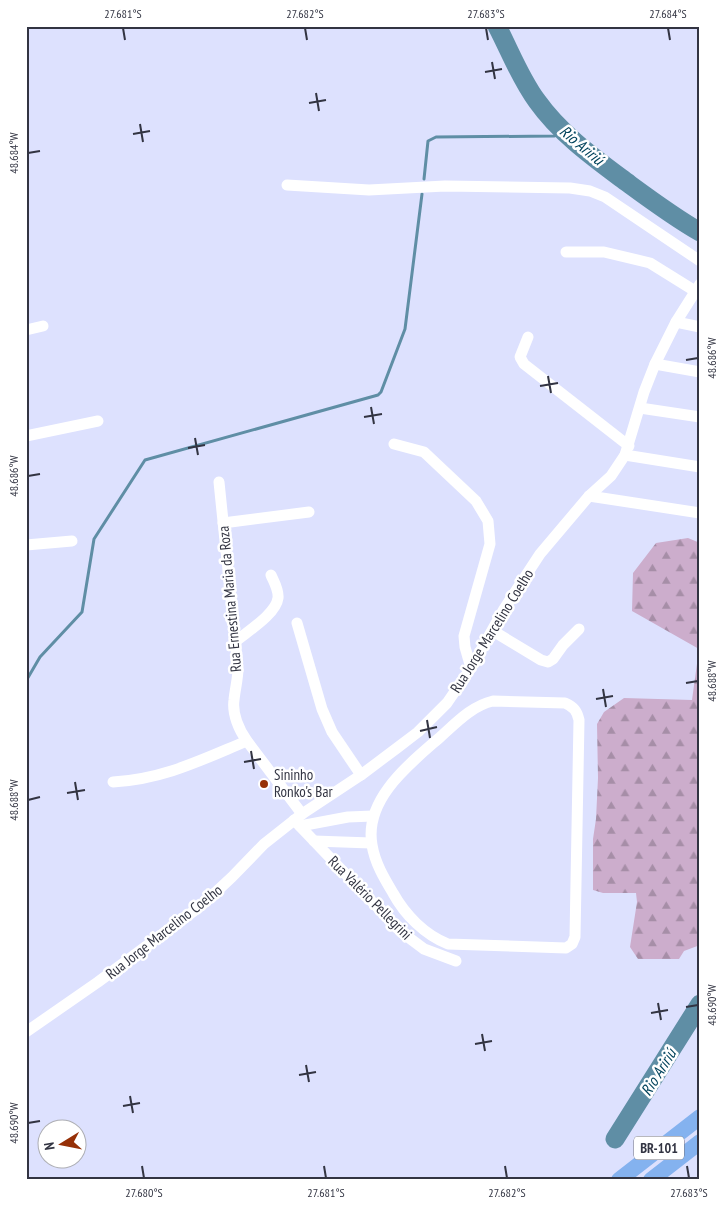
<svg xmlns="http://www.w3.org/2000/svg" width="726" height="1206" font-family="'PT Sans Narrow',sans-serif">
<style>
.forest{fill:url(#forest-firs)}
.lines{fill:none;stroke-linecap:round;stroke-linejoin:round}
.stream{stroke:#5f8ea5;stroke-width:3}
.river{stroke:#5f8ea5;stroke-width:19}
.minor{stroke:#fff;stroke-width:11}
.highway{stroke:#84b2ef;stroke-width:16}
.ticks{fill:none;stroke:#323442;stroke-width:2}
.poi-dot{fill:#963007;stroke:#fff;stroke-width:2}
.labels{text-anchor:middle;stroke-width:5;stroke-linejoin:round;paint-order:stroke}
.shield{fill:#fff;stroke:#70717b;stroke-width:1}
.shield-label{font-size:14px;font-weight:bold;fill:#323442}
.street-label{font-size:15px;fill:#323442;stroke:#fff}
.poi-label{font-size:15px;fill:#323442;stroke:#fff;text-anchor:start}
.water-label{font-size:16px;font-style:italic;fill:#00425b;stroke:#fff}
.neatline{fill:none;stroke:#323442;stroke-width:2}
.ticks-label{font-size:12px;text-anchor:middle;fill:#323442}
</style>
<defs>
<pattern id="forest-firs" width="22" height="20" patternUnits="userSpaceOnUse" patternTransform="scale(1.25)"><rect width="22" height="20" fill="#ccadcc"/><path d="M5 1l3.5 6h-7zM16 11l3.5 6h-7z" fill="#a68ea7"/></pattern>
</defs>
<rect width="100%" height="100%" fill="#dde1fe"/>
<path class="forest" d="M688,538L700,543V945L684,951L679,959H638L630,947L637,902L636,893H603L593,890V839L596,819L598,778L597,724L604,712L624,698L692,700L699,649L632,611L633,573L656,543Z"/>
<g class="lines">
<g class="stream">
<path d="M424,179L428,141L436,137L554,136L560,134L562,131"/>
<path d="M26,681L40,657L82,612L94,539L145,460L378,395L381,392L405,329L422,194"/>
</g>
<g class="river">
<path d="M497,26C510,51 520,78 537,101C559,132 590,155 621,178C647,197 672,216 700,232"/>
<path d="M615,1139L700,1004"/>
</g>
<g class="minor">
<path d="M287,185L369,190L445,186L570,188L590,191L605,197L700,261"/>
<path d="M566,252H604L650,263L695,291"/>
<path d="M676,322L700,327"/>
<path d="M26,330L43,326"/>
<path d="M528,337L520,357L524,364L629,446"/>
<path d="M655,364L700,372"/>
<path d="M640,408L700,417"/>
<path d="M26,436L98,421"/>
<path d="M394,444L424,452L476,501L488,521L490,544L464,636L465,647L471,668"/>
<path d="M625,455L700,467"/>
<path d="M219,482L238,668C238,679 235,689 234,700C232,714 239,730 247,741L302,814"/>
<path d="M589,496L700,513"/>
<path d="M223,523L309,512"/>
<path d="M26,545L72,541"/>
<path d="M297,623L322,709L332,732L361,775"/>
<path d="M493,631L541,660L548,662L553,659L563,645L579,629"/>
<path d="M236,641C248,631 276,614 278,598C279,590 274,582 271,575"/>
<path d="M493,701L565,703C574,707 577,711 579,720L575,937L572,944L566,948L448,944C425,935 405,915 393,893C384,878 375,863 372,845C364,800 408,765 438,739C455,724 471,706 493,701Z"/>
<path d="M113,782C164,779 201,760 247,741"/>
<path d="M294,820L400,931L424,949L456,961"/>
<path d="M300,826L348,817L373,816"/>
<path d="M314,841L371,843"/>
<path d="M26,1032L98,982L202,905L232,877L264,844L302,814L361,775L397,748L418,732L447,703L471,668L504,609L540,554L589,496L611,476L625,455L644,392L655,364L676,322L700,284"/>
</g>
<g class="highway">
<path d="M619,1180L700,1117"/>
<path d="M651,1180L700,1142"/>
</g>
</g>
<path class="ticks" d="M123,28L125,40M305,28L307,40M486,28L488,40M668,28L670,40M492,62L495,79M485,72L502,69M316,93L319,111M309,103L326,100M140,124L143,142M133,134L150,131M28,153L40,151M686,360L698,358M548,376L551,393M540,386L558,383M371,407L374,424M364,417L382,414M195,438L198,455M188,448L205,445M28,476L40,474M686,683L698,681M603,689L606,707M596,699L613,696M427,720L430,738M420,731L437,727M251,751L254,769M244,762L261,759M75,782L78,800M67,793L85,790M28,800L40,797M658,1003L661,1020M686,1007L698,1005M651,1013L668,1010M482,1034L485,1051M475,1044L492,1041M306,1065L309,1082M299,1075L316,1072M130,1096L133,1113M123,1106L140,1103M28,1123L40,1121M142,1166L144,1178M324,1166L326,1178M505,1166L507,1178M687,1166L689,1178"/>
<circle class="poi-dot" cx="264" cy="784" r="5"/>
<g class="labels">
<rect class="shield" x="634" y="1136.5" width="50" height="23" rx="4"/>
<g class="shield-label">
<text x="659" y="1153">BR-101</text>
</g>
<g class="street-label">
<text transform="translate(230 599) rotate(-95)" y="5">Rua Ernestina Maria da Roza</text>
<text transform="translate(492 631) rotate(-58)" y="5">Rua Jorge Marcelino Coelho</text>
<text transform="translate(370 898) rotate(45)" y="5">Rua Valério Pellegrini</text>
<text transform="translate(164 932) rotate(-38)" y="5">Rua Jorge Marcelino Coelho</text>
</g>
<g class="poi-label">
<text x="274" y="780">Sininho<tspan x="274" dy="17">Ronko's Bar</tspan></text>
</g>
<g class="water-label">
<text transform="translate(582 145) rotate(40)" y="6">Rio Aririú</text>
<text transform="translate(658 1072) rotate(-58)" y="6">Rio Aririú</text>
</g>
</g>
<rect width="726" height="1206" fill="none" stroke="#ffffff" stroke-width="55"/>
<g transform="translate(62 1144) rotate(260)"><circle r="24" fill="#ffffff" stroke="#adaeb3"/>
<path d="M0-4L9 19L0 12L-9 19Z" fill="#963007"/>
<text y="-8" font-size="14" font-weight="bold" text-anchor="middle" fill="#323442">N</text>
</g>
<rect x="28" y="28" width="670" height="1150" class="neatline"/>
<g class="ticks-label">
<text x="123" y="18">27.681°S</text>
<text x="305" y="18">27.682°S</text>
<text x="486" y="18">27.683°S</text>
<text x="668" y="18">27.684°S</text>
<text transform="translate(14 153) rotate(-90)" y="4">48.684°W</text>
<text transform="translate(712 358) rotate(-90)" y="4">48.686°W</text>
<text transform="translate(14 476) rotate(-90)" y="4">48.686°W</text>
<text transform="translate(712 681) rotate(-90)" y="4">48.688°W</text>
<text transform="translate(14 800) rotate(-90)" y="4">48.688°W</text>
<text transform="translate(712 1005) rotate(-90)" y="4">48.690°W</text>
<text transform="translate(14 1123) rotate(-90)" y="4">48.690°W</text>
<text x="144" y="1197">27.680°S</text>
<text x="326" y="1197">27.681°S</text>
<text x="507" y="1197">27.682°S</text>
<text x="689" y="1197">27.683°S</text>
</g>
</svg>
